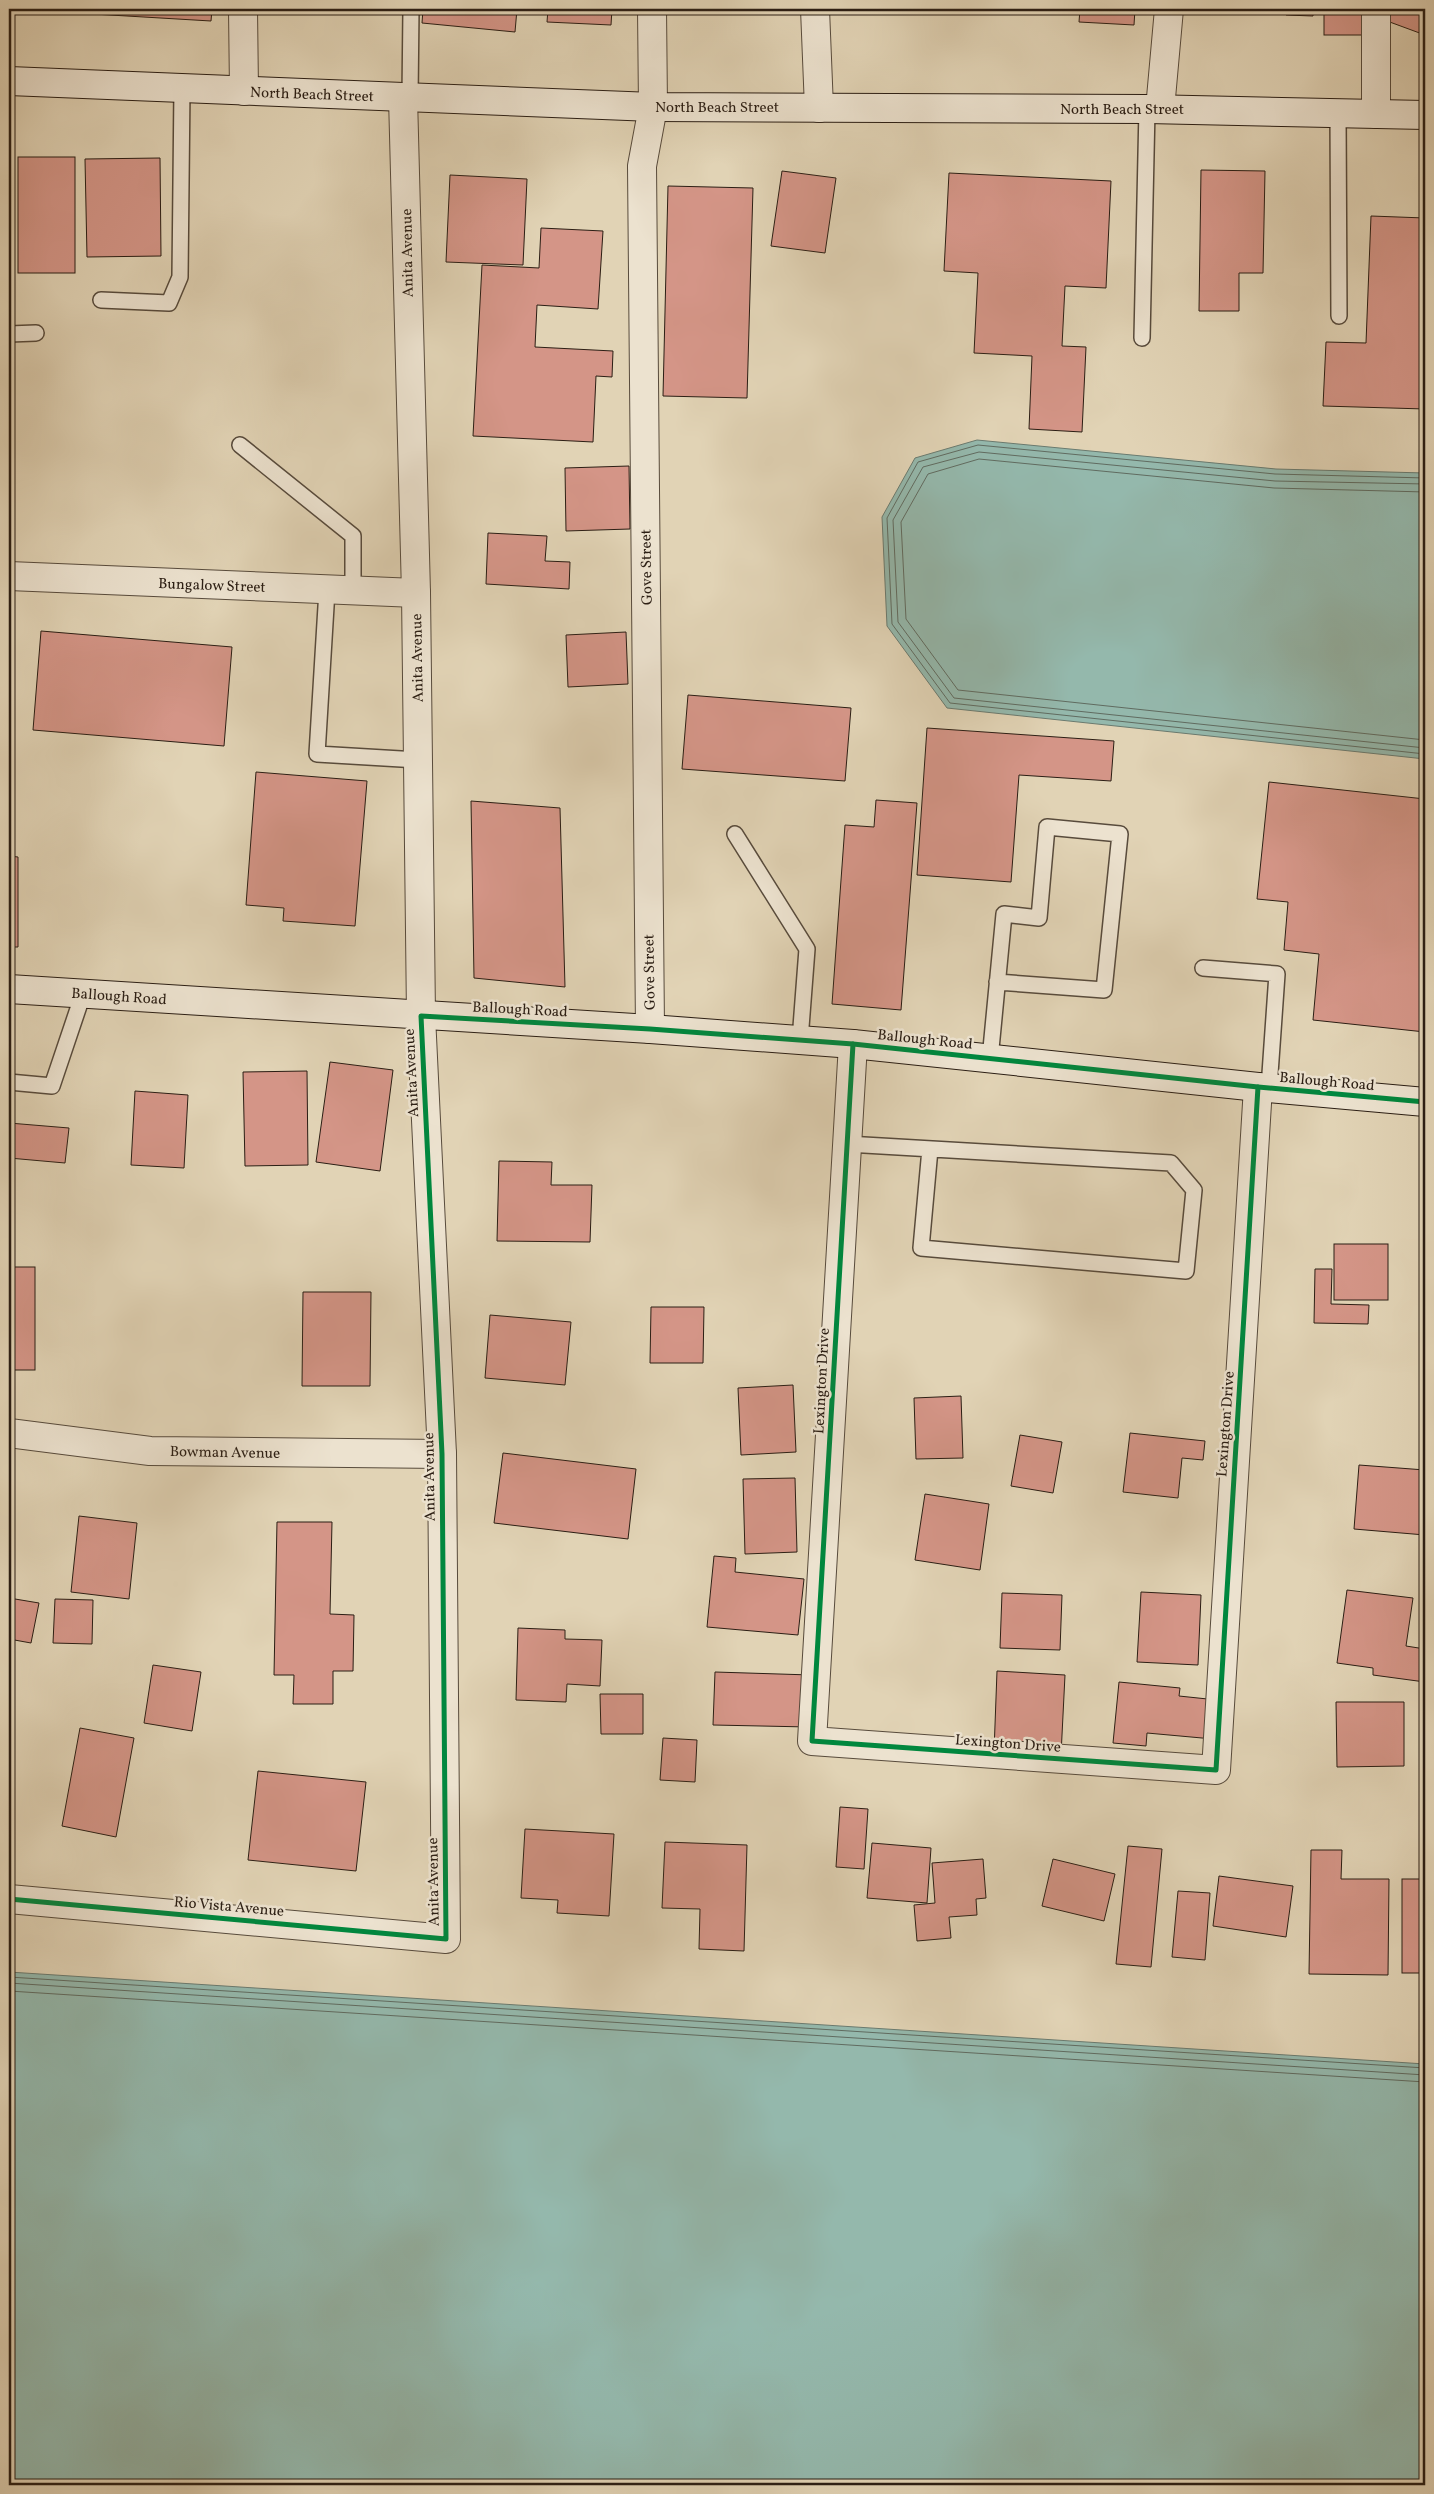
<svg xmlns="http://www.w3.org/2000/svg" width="1434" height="2494" font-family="Vollkorn,serif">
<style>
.water{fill:#94b8ac;stroke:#6a7a6f}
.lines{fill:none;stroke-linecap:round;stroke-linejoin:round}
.shore{stroke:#606b60;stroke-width:1}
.building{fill:#d49587;stroke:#2b1e14}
.lane-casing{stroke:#584b3c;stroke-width:18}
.street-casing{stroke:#584b3c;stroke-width:30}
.secondary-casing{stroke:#2b1e14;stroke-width:30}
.lane{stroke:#ece2cf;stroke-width:15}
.street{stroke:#ece2cf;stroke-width:28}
.secondary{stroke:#ece2cf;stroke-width:28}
.cycleway-casing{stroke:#ece2cf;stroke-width:8}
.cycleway{stroke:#00873e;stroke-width:5}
.labels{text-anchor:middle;stroke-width:5;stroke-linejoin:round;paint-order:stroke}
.street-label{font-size:15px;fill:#2b1e14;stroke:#ece2cf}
</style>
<rect width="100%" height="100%" fill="#e1d3b5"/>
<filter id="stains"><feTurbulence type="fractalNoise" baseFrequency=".004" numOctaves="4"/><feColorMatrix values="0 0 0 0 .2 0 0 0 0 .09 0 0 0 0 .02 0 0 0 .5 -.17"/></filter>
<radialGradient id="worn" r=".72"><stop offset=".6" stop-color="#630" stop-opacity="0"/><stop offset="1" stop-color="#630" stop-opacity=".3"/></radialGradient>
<g class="water">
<path d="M977,440L1276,469L1425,473V759L947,708L887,626L882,517L915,458Z"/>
<path d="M9,1972L1425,2064V2485H9Z"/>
</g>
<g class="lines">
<g class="shore">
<path d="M1425,478L1275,474L978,445L918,462L887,518L892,624L950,703L1425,754"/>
<path d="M1425,484L1275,481L979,452L923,467L893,520L898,622L954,698L1425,748"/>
<path d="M1425,492L1274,488L979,459L928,474L901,522L906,619L958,690L1425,740"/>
<path d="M9,1977L1425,2068"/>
<path d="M9,1983L1425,2075"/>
<path d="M9,1991L1425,2082"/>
</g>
</g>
<g class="building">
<path d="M9,9H212L211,21Z"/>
<path d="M423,9H517L515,32L422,23Z"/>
<path d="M548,9H612L611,25L547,22Z"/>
<path d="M1080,9H1135L1134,25L1079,22Z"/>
<path d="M1287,9H1313V16L1286,15Z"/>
<rect x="1324" y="9" width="41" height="26"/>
<path d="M1392,9H1425V35L1387,21Z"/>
<rect x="18" y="157" width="57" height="116"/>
<path d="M160,158L161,256L87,257L85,159Z"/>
<path d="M1201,170L1265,171L1263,273H1239V311H1199Z"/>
<path d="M782,171L836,178L825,253L771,246Z"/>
<path d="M949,173L1111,181L1106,288L1065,286L1062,346L1086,347L1082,432L1029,429L1032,356L974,353L978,273L944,271Z"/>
<path d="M450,175L527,179L523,265L446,262Z"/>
<path d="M668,186L753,188L747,398L663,396Z"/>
<path d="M1371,216L1425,218V409L1323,406L1326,342L1366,343Z"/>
<path d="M541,228L603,231L598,309L537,305L535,347L613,351L612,377L596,376L593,442L473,436L482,265L539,268Z"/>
<path d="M629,466L630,529L566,531L565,468Z"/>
<path d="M488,533L547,536L545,561L570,562L569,589L486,584Z"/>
<path d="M41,631L232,647L224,746L33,730Z"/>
<path d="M626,632L628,684L568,687L566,635Z"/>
<path d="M688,695L851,708L845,781L682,769Z"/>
<path d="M927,728L1114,741L1111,781L1019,775L1011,882L917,875Z"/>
<path d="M256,772L367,781L355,926L283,921L284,908L246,905Z"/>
<path d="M1269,782L1425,799V1032L1313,1020L1319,954L1284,950L1288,902L1257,899Z"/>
<path d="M876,800L917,803L901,1010L832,1004L845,825L874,827Z"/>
<path d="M471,801L560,808L565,987L474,978Z"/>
<path d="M9,856L18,857V947H9Z"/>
<path d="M330,1062L393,1070L380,1171L316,1162Z"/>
<path d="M307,1071L308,1165L245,1166L243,1072Z"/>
<path d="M135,1091L188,1095L184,1168L131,1165Z"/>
<path d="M9,1123L69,1128L65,1163L9,1158Z"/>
<path d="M499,1161L552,1162L551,1185H592L590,1242L497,1241Z"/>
<rect x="1334" y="1244" width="54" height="56"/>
<rect x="9" y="1267" width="26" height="103"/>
<path d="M1315,1269H1332L1331,1304L1369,1305L1368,1324L1314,1323Z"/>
<path d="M303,1292H371L370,1386H302Z"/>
<path d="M1423,1295L1425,1296V1338H1422Z"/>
<path d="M651,1307H704L703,1363H650Z"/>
<path d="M490,1315L571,1322L565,1385L485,1378Z"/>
<path d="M793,1385L796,1452L741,1455L738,1388Z"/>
<path d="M961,1396L963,1458L916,1459L914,1398Z"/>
<path d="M1130,1433L1205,1441L1203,1460L1182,1458L1178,1498L1123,1492Z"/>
<path d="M1020,1435L1062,1442L1053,1493L1011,1486Z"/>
<path d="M503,1453L636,1469L628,1539L494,1523Z"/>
<path d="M1359,1465L1425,1470V1535L1354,1529Z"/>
<path d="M795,1478L797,1552L745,1554L743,1479Z"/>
<path d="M925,1494L989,1504L980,1570L915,1560Z"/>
<path d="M79,1516L137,1523L129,1599L71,1592Z"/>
<path d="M277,1522H332L330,1614L354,1615L353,1671H333V1704H293L294,1675H274Z"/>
<path d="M714,1556L736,1558L735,1572L804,1579L798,1635L707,1627Z"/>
<path d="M1347,1590L1413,1598L1406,1646L1425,1649V1682L1373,1675V1668L1337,1663Z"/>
<path d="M1141,1592L1201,1595L1198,1665L1137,1662Z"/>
<path d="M1002,1593L1062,1595L1060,1650L1000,1648Z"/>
<path d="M9,1598L39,1603L31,1643L9,1639Z"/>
<path d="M55,1599L93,1600L92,1644L53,1643Z"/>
<path d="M518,1628L565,1630V1639L602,1640L600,1686L567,1684L566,1702L516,1700Z"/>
<path d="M153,1665L201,1672L192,1731L144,1723Z"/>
<path d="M997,1671L1065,1675L1061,1755L994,1752Z"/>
<path d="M715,1672L811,1675L809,1727L713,1725Z"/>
<path d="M1119,1682L1180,1688L1179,1696L1217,1700L1213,1739L1147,1733L1146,1746L1113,1743Z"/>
<path d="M600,1694H643V1734H601Z"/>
<path d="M1336,1702H1404V1766L1337,1767Z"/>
<path d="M80,1728L134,1738L116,1837L62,1826Z"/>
<path d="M663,1738L697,1740L695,1782L660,1780Z"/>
<path d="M1421,1743H1425V1788H1420Z"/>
<path d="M258,1771L366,1782L356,1871L248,1860Z"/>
<path d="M840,1807L868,1809L864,1869L836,1867Z"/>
<path d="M525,1829L614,1834L609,1916L557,1913L558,1900L521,1898Z"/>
<path d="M665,1842L747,1845L744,1951L699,1949L700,1909L662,1908Z"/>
<path d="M872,1843L931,1848L927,1903L867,1898Z"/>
<path d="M1128,1846L1162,1849L1151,1967L1116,1964Z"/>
<path d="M1311,1850H1342L1341,1879H1389L1388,1975L1309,1974Z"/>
<path d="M983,1859L986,1898L976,1899L977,1915L949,1917L951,1938L917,1941L914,1905L935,1903L932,1863Z"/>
<path d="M1053,1859L1115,1874L1104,1921L1042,1906Z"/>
<path d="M1219,1876L1293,1886L1286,1937L1213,1926Z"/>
<rect x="1402" y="1879" width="23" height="94"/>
<path d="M1178,1891L1210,1893L1205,1960L1172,1957Z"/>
</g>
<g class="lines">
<defs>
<g id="lane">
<path d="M410,97L411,9"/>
<path d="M1338,113L1339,316"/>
<path d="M101,300L169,303L180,277L182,88"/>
<path d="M9,334L36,333"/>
<path d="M1142,338L1147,109"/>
<path d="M240,445L353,536V591"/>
<path d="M327,590L317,754L418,760"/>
<path d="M735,834L807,949L800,1040"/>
<path d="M1203,968L1277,974L1269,1088"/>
<path d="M990,1059L1004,914L1039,918L1047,827L1120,834L1104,990L997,982"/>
<path d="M9,1082L52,1086L83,994"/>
<path d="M847,1144L1171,1163L1194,1190L1186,1271L921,1248L930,1149"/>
</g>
<g id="street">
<path d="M243,9L244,91"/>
<path d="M815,9L819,108"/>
<path d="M1376,9V114"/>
<path d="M1160,109L1169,9"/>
<path d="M9,576L416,593"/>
<path d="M650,1029L642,166L653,107L652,9"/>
<path d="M853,1044L812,1741L1216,1770L1258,1087"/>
<path d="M9,1433L150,1451L442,1454"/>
<path d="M9,1899L446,1939L442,1454L421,1016L416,593L403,97"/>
</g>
<g id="secondary">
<path d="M9,81L653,107L1147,109L1425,115"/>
<path d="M9,989L650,1029L853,1044L1258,1087L1425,1102"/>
</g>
</defs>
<use href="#lane" class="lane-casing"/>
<use href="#street" class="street-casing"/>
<use href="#secondary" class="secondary-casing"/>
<use href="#lane" class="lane"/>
<use href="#street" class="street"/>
<use href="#secondary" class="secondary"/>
<defs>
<g id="cycleway">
<path d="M853,1044L812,1741L1216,1770L1258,1087"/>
<path d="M9,1899L446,1939L442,1454L421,1016L650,1029L853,1044L1258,1087L1425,1102"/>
</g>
</defs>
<use href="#cycleway" class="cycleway-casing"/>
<use href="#cycleway" class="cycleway"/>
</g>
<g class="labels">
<g class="street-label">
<text transform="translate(312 94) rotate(2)" y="5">North Beach Street</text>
<text x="717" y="112">North Beach Street</text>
<text x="1122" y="114">North Beach Street</text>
<text transform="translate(407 253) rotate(-91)" y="5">Anita Avenue</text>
<text transform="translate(646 567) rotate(-91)" y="5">Gove Street</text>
<text transform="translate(212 585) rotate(2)" y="5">Bungalow Street</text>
<text transform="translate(417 658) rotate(-91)" y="5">Anita Avenue</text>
<text transform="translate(649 972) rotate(-91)" y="5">Gove Street</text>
<text transform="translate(119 996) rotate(4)" y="5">Ballough Road</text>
<text transform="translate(520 1009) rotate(3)" y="5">Ballough Road</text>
<text transform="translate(925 1039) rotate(6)" y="5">Ballough Road</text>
<text transform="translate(411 1073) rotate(-93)" y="5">Anita Avenue</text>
<text transform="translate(1327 1081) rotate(5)" y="5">Ballough Road</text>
<text transform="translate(821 1381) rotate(-87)" y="5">Lexington Drive</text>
<text transform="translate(1225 1424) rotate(-86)" y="5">Lexington Drive</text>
<text transform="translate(225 1452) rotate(1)" y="5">Bowman Avenue</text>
<text transform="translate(429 1477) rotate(-91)" y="5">Anita Avenue</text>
<text transform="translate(1008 1743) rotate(4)" y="5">Lexington Drive</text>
<text transform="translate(433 1882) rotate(-91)" y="5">Anita Avenue</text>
<text transform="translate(229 1906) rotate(5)" y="5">Rio Vista Avenue</text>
</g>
</g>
<rect width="1434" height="2494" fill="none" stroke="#e1d3b5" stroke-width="30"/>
<rect x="10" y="10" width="1414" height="2474" fill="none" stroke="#2b1e14" stroke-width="2.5"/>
<rect x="15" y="15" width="1404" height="2464" fill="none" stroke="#2b1e14"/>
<rect width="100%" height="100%" filter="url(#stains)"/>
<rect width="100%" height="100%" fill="url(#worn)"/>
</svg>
